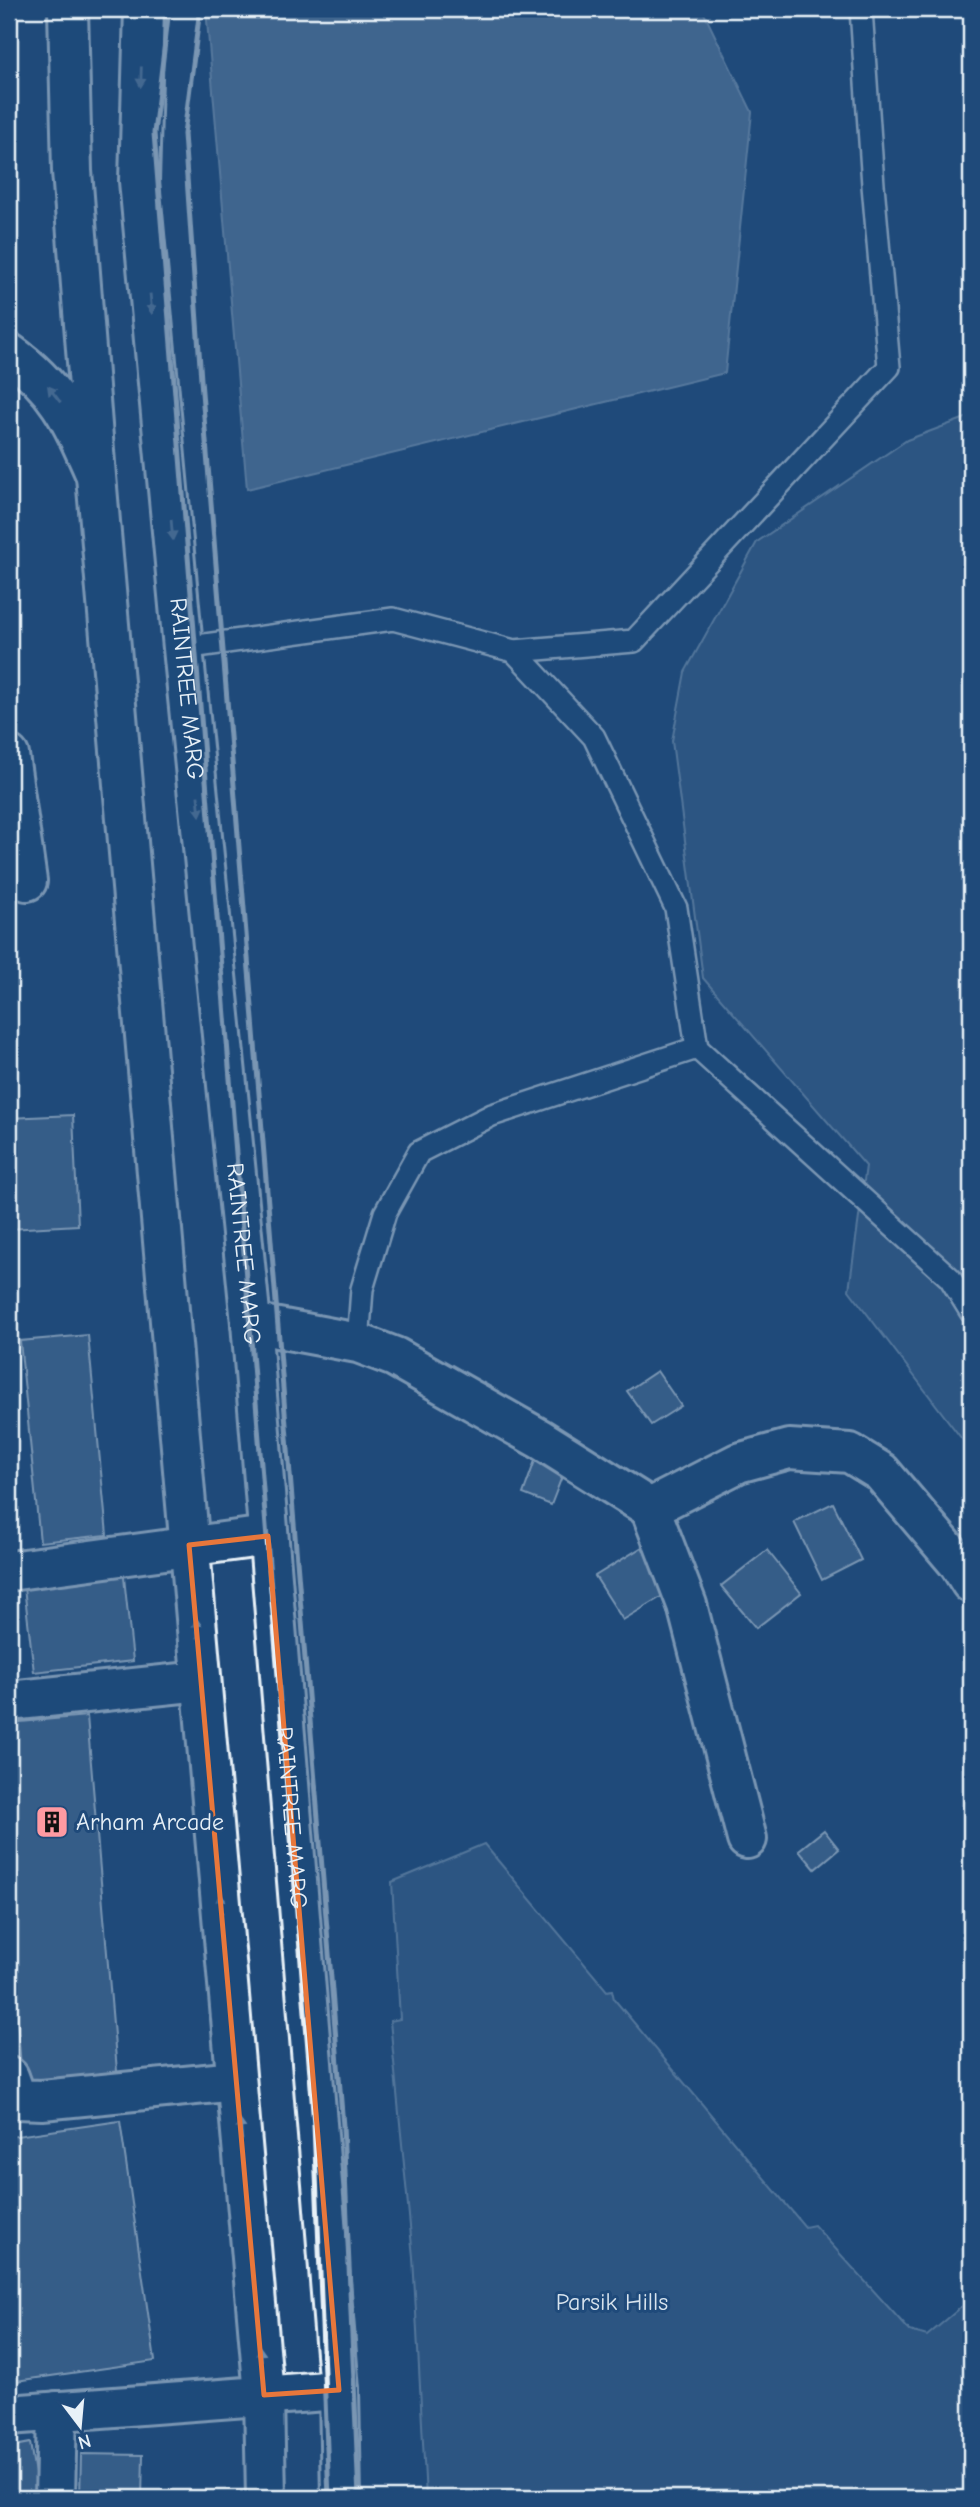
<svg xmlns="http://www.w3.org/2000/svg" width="980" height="2507" font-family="'Comic Neue',sans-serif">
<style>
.green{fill:#3c628c;stroke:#92aac2;stroke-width:2}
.water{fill:#6685a7;stroke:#9ab0c7;stroke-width:2}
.building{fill:#517399;stroke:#e8f1f8;stroke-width:2}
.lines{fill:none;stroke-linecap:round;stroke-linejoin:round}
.service-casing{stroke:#e8f1f8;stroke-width:26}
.minor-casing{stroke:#e8f1f8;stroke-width:44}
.tertiary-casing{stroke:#e8f1f8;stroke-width:44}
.primary-casing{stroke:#e8f1f8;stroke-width:44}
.service{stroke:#1f4a7a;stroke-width:21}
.minor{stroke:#1f4a7a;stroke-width:38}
.tertiary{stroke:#1f4a7a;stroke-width:38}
.primary{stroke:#1f4a7a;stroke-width:38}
.rail{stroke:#e8f1f8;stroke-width:5}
.oneway{fill:#6f8dac}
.marked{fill:none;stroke:#e8773b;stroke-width:5;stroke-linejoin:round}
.labels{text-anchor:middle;stroke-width:6;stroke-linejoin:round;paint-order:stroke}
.street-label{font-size:24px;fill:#e8f1f8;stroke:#1f4a7a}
.poi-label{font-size:24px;fill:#e8f1f8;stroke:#1f4a7a;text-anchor:start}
.park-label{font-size:24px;fill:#d7e3ed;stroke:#1f4a7a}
</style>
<rect width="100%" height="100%" fill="#1f4a7a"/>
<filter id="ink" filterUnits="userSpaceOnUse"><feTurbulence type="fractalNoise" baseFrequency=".0143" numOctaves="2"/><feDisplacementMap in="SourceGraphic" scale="14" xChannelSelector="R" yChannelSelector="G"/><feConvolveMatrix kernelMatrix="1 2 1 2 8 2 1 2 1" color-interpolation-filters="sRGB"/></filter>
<g filter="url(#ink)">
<g class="green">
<path d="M971,416V1451L849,1290L866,1166L703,978L672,741L685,672L757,542L907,440Z"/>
<path d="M484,1844L607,1991L612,1990L614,1999L805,2227L814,2225L910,2331L927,2336L971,2299V2498H426L413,2257L390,2021L400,2019L392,1882Z"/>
</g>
<path class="water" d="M206,9H702L752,112L725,373L247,489Z"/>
<g class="building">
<path d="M73,1115L78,1225L9,1229V1118Z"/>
<path d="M88,1335L107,1535L40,1542L20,1341Z"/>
<path d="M657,1371L681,1406L651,1425L627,1391Z"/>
<path d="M537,1455L566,1466L551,1505L523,1494Z"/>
<path d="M833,1503L861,1560L822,1580L794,1522Z"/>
<path d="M644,1546L671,1591L623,1620L595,1576Z"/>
<path d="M767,1550L801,1593L756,1628L721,1586Z"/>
<path d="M123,1568L133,1661L34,1672L23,1579Z"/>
<path d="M87,1716L118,2083L23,2091L9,1921V1723Z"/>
<path d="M824,1830L839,1849L815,1869L799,1850Z"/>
<path d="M120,2121L155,2361L9,2382V2137Z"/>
<path d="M30,2443L39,2498H9V2447Z"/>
<path d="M81,2454L143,2455L142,2498H80Z"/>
</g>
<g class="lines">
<defs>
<g id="service">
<path d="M183,648L393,619L514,651L594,737L676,908L697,1048"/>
<path d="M514,651L634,641L889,367L873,185L861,9"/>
<path d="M358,1343L362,1289L385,1213L419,1152L492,1115L697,1048L950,1278L971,1312"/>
</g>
<g id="minor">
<path d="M9,755L27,881"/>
<path d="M251,1323L358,1343L395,1357L540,1439L650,1508L687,1605L747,1839"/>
<path d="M650,1508L738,1463L789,1449L850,1453L881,1472L959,1564L971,1583"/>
<path d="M9,1571L268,1536"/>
<path d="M9,1701L201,1681"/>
<path d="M9,2077L17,2099L42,2100L236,2081"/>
<path d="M9,2415L339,2390"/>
<path d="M55,2498L57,2411"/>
</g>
<path id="tertiary" d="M9,353C57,387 71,419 94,471"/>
<g id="primary">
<path d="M68,9L72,171L96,476L264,2395L266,2498"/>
<path id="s1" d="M144,9L139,181L183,648L251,1323L339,2390L341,2498"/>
</g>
</defs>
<use href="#service" class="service-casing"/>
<use href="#minor" class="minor-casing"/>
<use href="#tertiary" class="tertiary-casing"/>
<use href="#primary" class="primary-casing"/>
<use href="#service" class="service"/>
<use href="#minor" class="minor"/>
<use href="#tertiary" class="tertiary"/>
<use href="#primary" class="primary"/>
<g class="rail">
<path d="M169,9L154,133L314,2124L329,2498"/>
<path d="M200,9L184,134L201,380L343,2126L359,2498"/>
</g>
</g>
<defs><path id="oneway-solid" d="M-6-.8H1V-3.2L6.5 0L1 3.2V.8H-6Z" transform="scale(1.75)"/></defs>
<g class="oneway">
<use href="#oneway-solid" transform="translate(141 77) rotate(92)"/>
<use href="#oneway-solid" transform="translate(151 304) rotate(85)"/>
<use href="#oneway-solid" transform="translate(54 394) rotate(-128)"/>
<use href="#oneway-solid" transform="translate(172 530) rotate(85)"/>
<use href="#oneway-solid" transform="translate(199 806) rotate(84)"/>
<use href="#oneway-solid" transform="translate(197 1628) rotate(-95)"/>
<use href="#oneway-solid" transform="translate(221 1903) rotate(-95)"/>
<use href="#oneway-solid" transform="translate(241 2130) rotate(-95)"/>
<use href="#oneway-solid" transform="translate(261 2357) rotate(-95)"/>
</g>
</g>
<path d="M0 0H980V2507H0ZM268,1536L339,2390L264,2395L189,1545Z" fill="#1f4a7a" fill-opacity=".55" fill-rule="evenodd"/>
<path class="marked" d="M268,1536L339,2390L264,2395L189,1545Z"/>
<defs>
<symbol id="building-square" viewBox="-11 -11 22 22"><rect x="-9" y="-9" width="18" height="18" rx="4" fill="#ff9aa2" stroke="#1f4a7a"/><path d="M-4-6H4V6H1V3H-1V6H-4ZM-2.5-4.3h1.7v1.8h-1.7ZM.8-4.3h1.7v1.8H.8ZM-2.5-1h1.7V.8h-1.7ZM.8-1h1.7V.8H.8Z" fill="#111"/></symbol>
</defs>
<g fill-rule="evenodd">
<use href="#building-square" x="33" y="1803" width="38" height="38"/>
</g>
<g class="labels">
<g class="street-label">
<text dy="8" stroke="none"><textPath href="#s1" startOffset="682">RAINTREE MARG</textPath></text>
<text dy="8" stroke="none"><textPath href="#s1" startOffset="1250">RAINTREE MARG</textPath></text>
<text dy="8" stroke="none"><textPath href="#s1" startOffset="1816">RAINTREE MARG</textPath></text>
</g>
<g class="poi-label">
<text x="76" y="1830">Arham Arcade</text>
</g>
<g class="park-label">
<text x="612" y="2310">Parsik Hills</text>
</g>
</g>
<rect width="980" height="2507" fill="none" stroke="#1f4a7a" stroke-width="35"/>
<rect x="18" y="18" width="945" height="2472" fill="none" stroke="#e8f1f8" stroke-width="2.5" filter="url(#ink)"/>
<g transform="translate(80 2426) rotate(164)" stroke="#1f4a7a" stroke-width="5" paint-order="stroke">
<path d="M0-5L12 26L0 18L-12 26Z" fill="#e8f1f8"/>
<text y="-10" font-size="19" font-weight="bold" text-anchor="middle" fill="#e8f1f8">N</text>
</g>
</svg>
